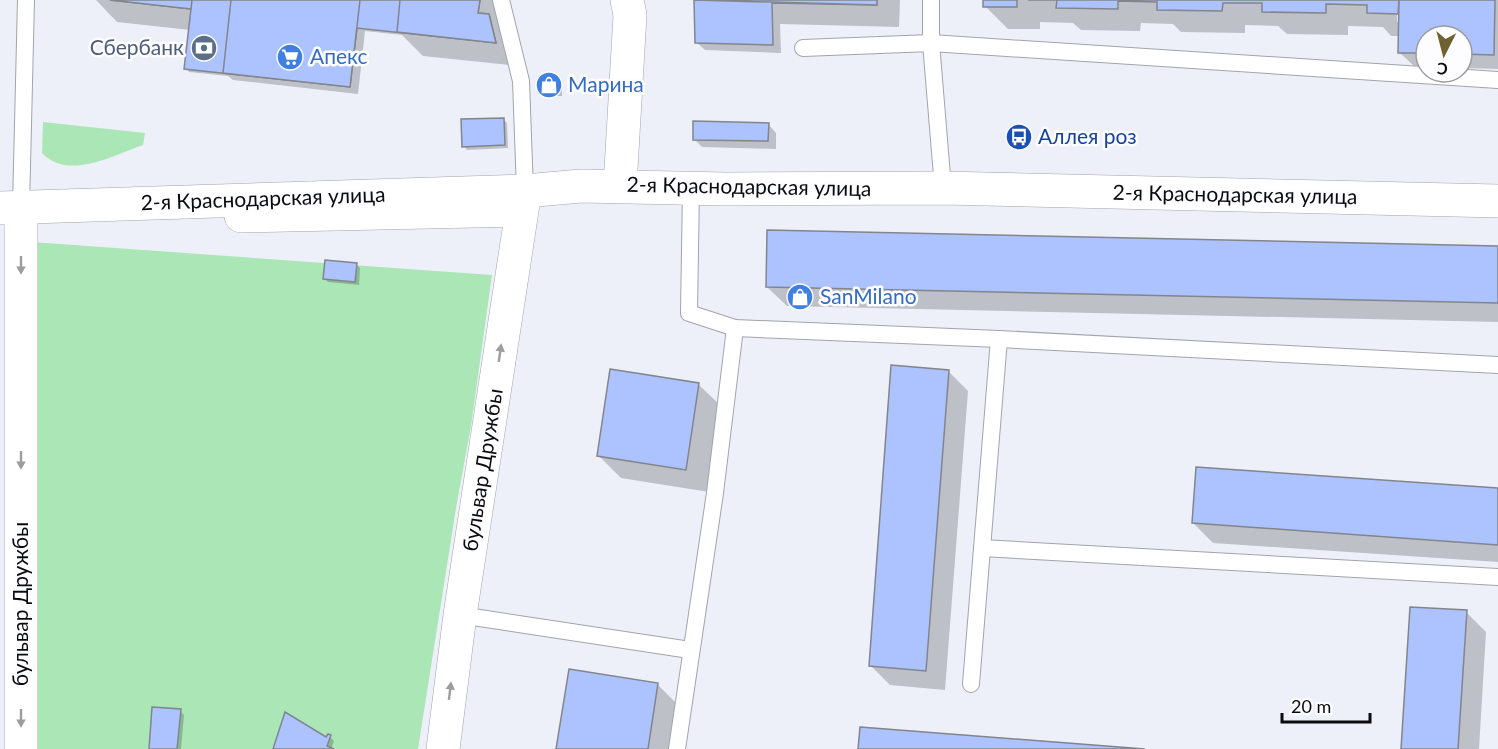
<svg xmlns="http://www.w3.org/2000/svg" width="1498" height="749" font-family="Lato,sans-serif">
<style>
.green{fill:#abe6b7}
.shadow{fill:#0003}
.building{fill:#adc3ff;stroke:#82858c;stroke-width:1.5}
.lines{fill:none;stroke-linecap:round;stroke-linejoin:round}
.lane-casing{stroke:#a1a4ab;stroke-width:18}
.street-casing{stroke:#a1a4ab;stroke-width:34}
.secondary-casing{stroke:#a1a4ab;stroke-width:34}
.lane{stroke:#fff;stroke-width:16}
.street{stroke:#fff;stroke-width:33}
.secondary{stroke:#fff;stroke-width:33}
.oneway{fill:#9d9d9f}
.labels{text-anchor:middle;stroke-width:5;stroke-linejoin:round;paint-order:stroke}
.service-label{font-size:21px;fill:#4e5e75;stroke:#fdfdff;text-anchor:end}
.shop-label{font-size:21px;fill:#366cbe;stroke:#fdfdff;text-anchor:start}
.transit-label{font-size:21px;fill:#164399;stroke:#fdfdff;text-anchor:start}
.street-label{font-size:21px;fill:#0a0b0e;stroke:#fdfdff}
</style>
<rect width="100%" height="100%" fill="#edf0f8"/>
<g class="green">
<path d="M43,122L145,133L143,145C114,155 68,181 42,153Z"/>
<path d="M32,242L492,275L471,426L456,508L418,749H30Z"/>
</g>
<g class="shadow">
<path d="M96,0H506L519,66L423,56L402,35L365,31L358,94L233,80L228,76L189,72L186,68L190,30L117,22Z"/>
<path d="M695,0H900L899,27L780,24L781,53L705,50L696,42Z"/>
<path d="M985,0H1397V22H1400V0H1498V69L1462,68V36H1426V68L1415,67L1399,52L1400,36H1391L1383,27L1348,26V35L1287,34L1278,26L1245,25V33L1181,32L1173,24L1141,23L1140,31L1081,30L1073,23L1040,22V29H1008L985,6Z"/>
<path d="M558,80L562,83V96H544L540,92Z"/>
<path d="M503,119L507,123L508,148L467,150L464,146Z"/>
<path d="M768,124L776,133V149L702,147L694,139Z"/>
<path d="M1498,248V322L787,306L767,287Z"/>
<path d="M356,264L360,268L359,285L328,282L324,278Z"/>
<path d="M948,371L968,391L945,690L890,685L870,665Z"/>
<path d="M699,385L722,407L709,492L621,478L598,455Z"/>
<path d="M1498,490V562L1213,543L1193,523Z"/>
<path d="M1466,612L1486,632L1479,749H1402Z"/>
<path d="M657,684L680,707L674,749H558Z"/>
<path d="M180,711L184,715L181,749H150Z"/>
<path d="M330,737L334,741L331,749H275L327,739Z"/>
</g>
<g class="building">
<path d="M110,0H480L478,13L489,14L496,43L357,28L350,87L184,69L191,9Z"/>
<path d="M110,0H192L191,9Z"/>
<path d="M231,0H360L350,87L223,73Z"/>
<path d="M400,0H480L478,13L489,14L496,43L397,32Z"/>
<path d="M694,0H877V5L772,3L773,45L695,43Z"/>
<path d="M694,0H877V5Z"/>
<rect x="983" y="0" width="34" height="7"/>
<path d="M1028,0H1399L1398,14L1367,13V5L1326,4V13L1262,12V3H1223L1222,11L1157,10V2L1118,1V9L1056,8L1057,0Z"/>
<path d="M1399,0H1495L1494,55L1462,54V36H1426V53H1398Z"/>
<path d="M539,77L559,78L558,93H539Z"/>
<path d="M504,118L505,145L462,147L461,119Z"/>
<path d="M693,121L769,123L768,141L693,140Z"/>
<path d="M767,230L1498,246V303L766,287Z"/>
<path d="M325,260L357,263L355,282L323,279Z"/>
<path d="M891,365L949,370L926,671L869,666Z"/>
<path d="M610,369L699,383L686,470L597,456Z"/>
<path d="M1196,467L1498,488V545L1192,523Z"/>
<path d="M1410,607L1467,610L1458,749H1401Z"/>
<path d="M569,669L658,683L648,749H556Z"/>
<path d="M152,707L181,709L177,749H149Z"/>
<path d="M285,712L326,737L328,734L331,735L327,746L334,749H273Z"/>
<path d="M860,727L1145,749H858Z"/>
</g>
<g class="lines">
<defs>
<g id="lane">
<path d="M501,0L521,81L525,191"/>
<path d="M931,0V43L943,188"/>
<path d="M803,48L931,43L1498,80"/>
<path d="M691,188L689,313L735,328L999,339L1498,365"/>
<path d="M21,207L26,0"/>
<path d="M982,548L1498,577"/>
<path d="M460,615L690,650"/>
<path d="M971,684L999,339"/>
<path d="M677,749L715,493L735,328"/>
</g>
<g id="street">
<path d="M620,186L630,15L627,0"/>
<path d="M241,216L521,210"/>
</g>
<g id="secondary">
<path d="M0,208L525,191L581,186L726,189L943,188L1498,201"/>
<path d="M21,749V207"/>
<path d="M443,749L460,615L525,191"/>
</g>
</defs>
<use href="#lane" class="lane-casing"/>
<use href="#street" class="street-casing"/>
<use href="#secondary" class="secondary-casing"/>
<use href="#lane" class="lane"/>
<use href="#street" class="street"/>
<use href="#secondary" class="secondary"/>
</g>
<defs><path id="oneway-solid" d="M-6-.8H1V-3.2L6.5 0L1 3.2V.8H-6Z" transform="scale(1.5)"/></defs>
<g class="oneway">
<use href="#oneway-solid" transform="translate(21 265) rotate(90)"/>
<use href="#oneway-solid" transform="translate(500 353) rotate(-82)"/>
<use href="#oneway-solid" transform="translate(21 460) rotate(90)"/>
<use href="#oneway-solid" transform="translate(450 691) rotate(-83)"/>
<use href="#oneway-solid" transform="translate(21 718) rotate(90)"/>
</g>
<defs>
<symbol id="bank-disc" viewBox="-11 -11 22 22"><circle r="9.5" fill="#5c6f8a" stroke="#fdfdff"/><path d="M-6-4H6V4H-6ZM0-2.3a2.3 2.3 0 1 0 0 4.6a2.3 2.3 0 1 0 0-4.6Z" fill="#fff"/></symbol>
<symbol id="supermarket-disc" viewBox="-11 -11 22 22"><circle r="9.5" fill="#3f7fe0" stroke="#fdfdff"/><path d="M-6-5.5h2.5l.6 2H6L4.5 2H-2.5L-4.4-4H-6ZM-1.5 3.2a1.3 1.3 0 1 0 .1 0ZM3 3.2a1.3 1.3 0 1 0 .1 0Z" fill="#fff"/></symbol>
<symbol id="shop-disc" viewBox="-11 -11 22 22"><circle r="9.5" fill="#3f7fe0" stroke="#fdfdff"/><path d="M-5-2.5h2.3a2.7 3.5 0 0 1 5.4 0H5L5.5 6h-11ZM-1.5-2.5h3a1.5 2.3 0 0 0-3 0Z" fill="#fff"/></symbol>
<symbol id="bus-disc" viewBox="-11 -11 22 22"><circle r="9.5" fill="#1a4fb4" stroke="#fdfdff"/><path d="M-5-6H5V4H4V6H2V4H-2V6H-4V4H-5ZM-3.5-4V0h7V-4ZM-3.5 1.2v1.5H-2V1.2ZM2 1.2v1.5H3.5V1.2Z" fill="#fff"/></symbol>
</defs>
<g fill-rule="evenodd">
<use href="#bank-disc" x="189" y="33" width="30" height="30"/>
<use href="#supermarket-disc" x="275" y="42" width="30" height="30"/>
<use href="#shop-disc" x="534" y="70" width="30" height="30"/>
<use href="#bus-disc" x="1004" y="122" width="30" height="30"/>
<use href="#shop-disc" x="785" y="282" width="30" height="30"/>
</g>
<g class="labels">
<g class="service-label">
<text x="184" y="55">Сбербанк</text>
</g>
<g class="shop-label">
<text x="310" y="64">Апекс</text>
<text x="568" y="92">Марина</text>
<text x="820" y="304">SanMilano</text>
</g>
<g class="transit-label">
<text x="1038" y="144">Аллея роз</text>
</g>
<g class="street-label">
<text transform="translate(749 187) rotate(1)" y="7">2-я Краснодарская улица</text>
<text transform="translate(1235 195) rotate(1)" y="7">2-я Краснодарская улица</text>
<text transform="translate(263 199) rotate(-2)" y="7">2-я Краснодарская улица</text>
<text transform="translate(483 470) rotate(-81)" y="7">бульвар Дружбы</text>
<text transform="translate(21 604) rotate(-90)" y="7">бульвар Дружбы</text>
</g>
</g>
<g transform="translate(1444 54) rotate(186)"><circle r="28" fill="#fdfdff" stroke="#9c9c9f" stroke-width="1.5"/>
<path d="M0-4.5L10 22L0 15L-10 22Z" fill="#6e6330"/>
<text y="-9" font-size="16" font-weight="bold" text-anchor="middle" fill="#0a0b0e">С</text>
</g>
<path d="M1282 713v9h88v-9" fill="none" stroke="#0a0b0e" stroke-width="3"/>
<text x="1291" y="713" font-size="18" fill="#0a0b0e" stroke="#fdfdff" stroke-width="4.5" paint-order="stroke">20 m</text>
</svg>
